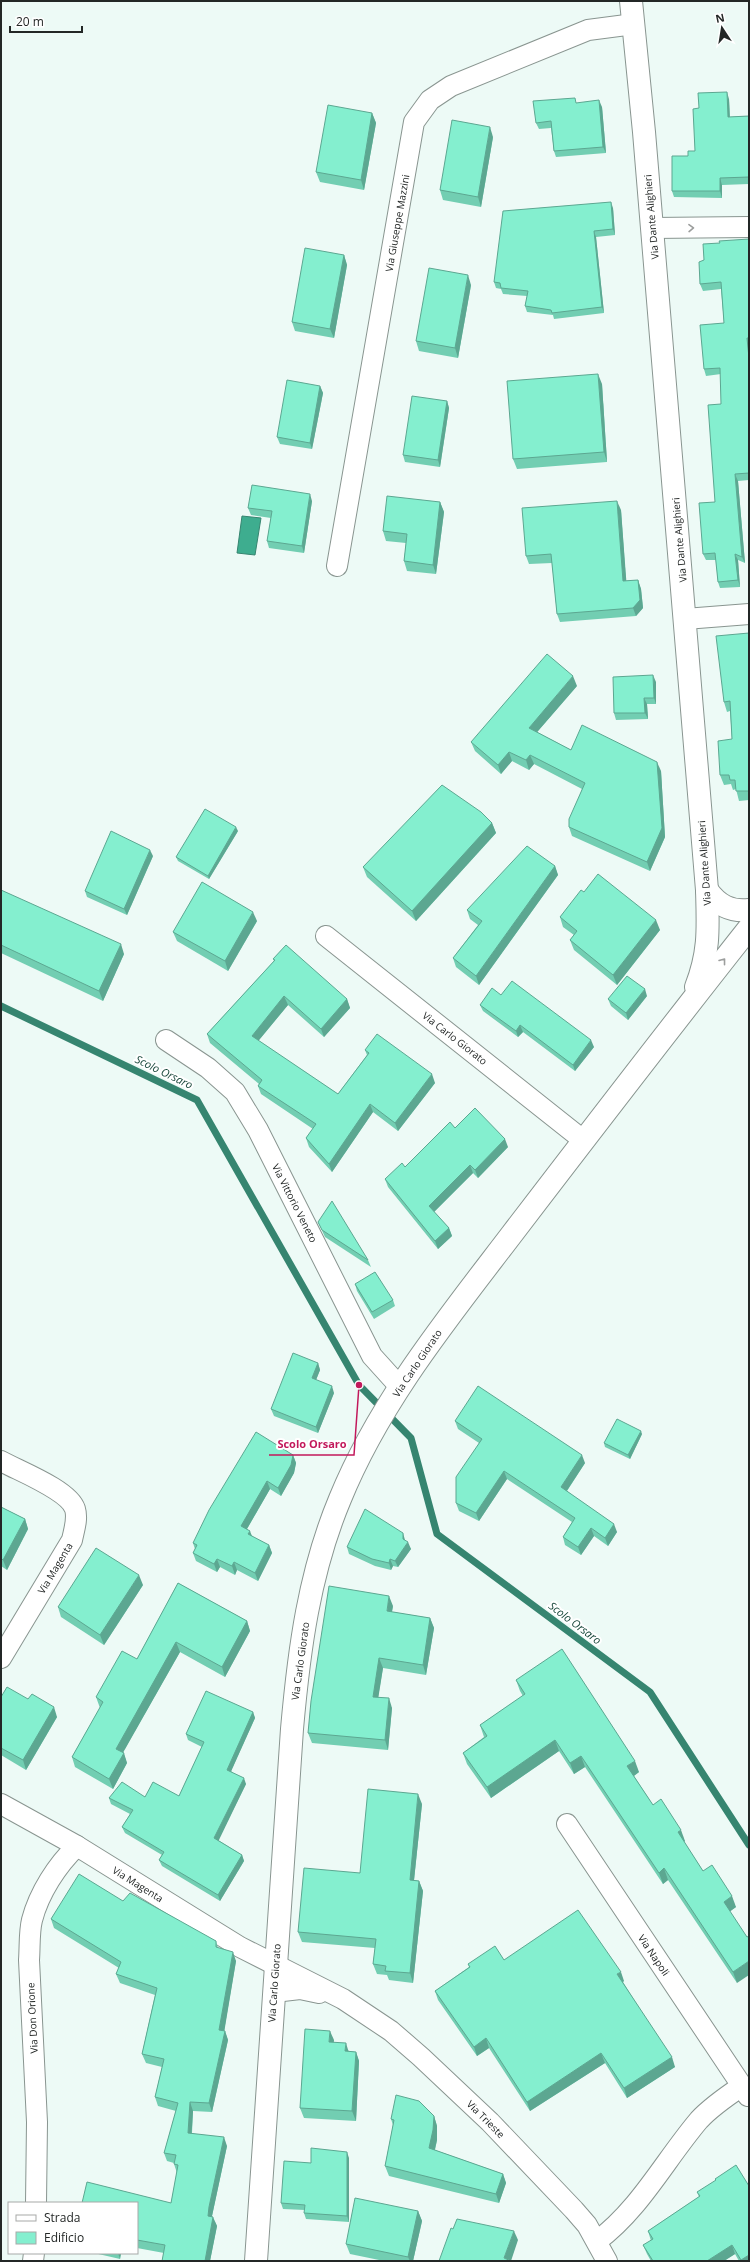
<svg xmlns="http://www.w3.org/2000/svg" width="750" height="2262" font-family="'Open Sans',sans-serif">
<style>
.water{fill:#3ead8f;stroke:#368570}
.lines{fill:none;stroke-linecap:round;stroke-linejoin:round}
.stream{stroke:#368570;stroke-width:7}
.street-casing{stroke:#899590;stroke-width:22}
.secondary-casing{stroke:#899590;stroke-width:24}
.street{stroke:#fff;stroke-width:20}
.secondary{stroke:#fff;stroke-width:22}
.wall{fill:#72ceb2}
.shaded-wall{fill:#5ca791}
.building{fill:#84efcf;stroke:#5ca791}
.oneway{stroke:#9c9e9d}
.labels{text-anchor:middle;stroke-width:4;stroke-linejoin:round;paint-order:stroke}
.street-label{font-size:10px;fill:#232726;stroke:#fff}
.water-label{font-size:11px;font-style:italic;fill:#144437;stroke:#fff}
.leader{fill:none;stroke:#c2185b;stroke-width:1.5}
.callout-dot{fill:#c2185b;stroke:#fff;stroke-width:1.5}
.callout-label{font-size:11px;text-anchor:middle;font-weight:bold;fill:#c2185b;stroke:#fff;stroke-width:4;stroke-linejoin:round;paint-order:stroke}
</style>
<rect width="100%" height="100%" fill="#edfaf6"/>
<path class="water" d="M242,516L261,518L255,555L237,553Z"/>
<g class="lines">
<path class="stream" d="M1,1006L197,1100L359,1385L411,1438L437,1534L650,1692L749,1845"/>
<defs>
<g id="street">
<path d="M652,228L749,227"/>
<path d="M337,566L414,122L430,100L451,86L588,30L634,24"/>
<path d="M685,619L749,614"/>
<path d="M326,936L583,1140"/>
<path d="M166,1040L208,1068L235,1092L258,1130L372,1356L400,1387"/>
<path d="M1,1461C19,1471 69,1490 75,1509C78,1519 74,1530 72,1540L1,1658"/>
<path d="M1,1804L77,1846L240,1947L343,1999L391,2031L421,2057L490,2122L574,2210L587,2225L607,2261"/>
<path d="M567,1824L742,2086"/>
<path d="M274,1992L300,1989L319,1993"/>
<path d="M36,2203L37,2122L29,1960C30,1947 29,1932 32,1920C39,1893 57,1865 77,1846"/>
<path d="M597,2241C640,2209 665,2160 699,2120C711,2107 727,2096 742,2086L748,2096"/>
<path d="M33,2261L34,2253"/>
</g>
<g id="secondary">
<path d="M631,1L644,132L707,890C708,927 710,951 696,987"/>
<path d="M707,890C718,905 730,912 749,910"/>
<path d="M256,2261L292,1729C299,1650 309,1573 340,1499C380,1401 448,1318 512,1234C590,1132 669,1029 749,928"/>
</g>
</defs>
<use href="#street" class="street-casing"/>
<use href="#secondary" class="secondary-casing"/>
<use href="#street" class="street"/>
<use href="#secondary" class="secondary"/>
</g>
<g class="wall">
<path d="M729,99L730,117L749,116V184L722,185V198L674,197L672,191L688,156L695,151L699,108Z"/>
<path d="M577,103L602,107L606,153L556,157L554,151L551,128L539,129L536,123Z"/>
<path d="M372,113L376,123L364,190L320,182L316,172Z"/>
<path d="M493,137L481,207L443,200L440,190Z"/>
<path d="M613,208L615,235L596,237L604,313L554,319L553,315L527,312L525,306L527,296L503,294L501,289L496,288L494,282Z"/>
<path d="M749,239V480L738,481L745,563L738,560L740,587L720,588L718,582L716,560H706L703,554L715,502L721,404V374L706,376L704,369L724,323L721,289L703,291L700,284L704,260L720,243Z"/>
<path d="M344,255L347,265L334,338L295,331L292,322Z"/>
<path d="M471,285L458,358L419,351L416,341Z"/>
<path d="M602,384L607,462L517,469L513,459Z"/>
<path d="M320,386L323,393L312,449L280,444L277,437Z"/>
<path d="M447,401L449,408L440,467L405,462L403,455Z"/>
<path d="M312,501L304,553L269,548L267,541L271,518L251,515L248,508Z"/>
<path d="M440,502L444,512L436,574L407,571L404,561L406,543L386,541L383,531Z"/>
<path d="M621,510L626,581L638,580L641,589L643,608L636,616L560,622L557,614L552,563L529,564L526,556Z"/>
<path d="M749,633V800L739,801L736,789L733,790L731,784L724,785L720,775L732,739L730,711L727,712L724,702Z"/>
<path d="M656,682V704H647L648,719L616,720L614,713Z"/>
<path d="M577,686L537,732L571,750L661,771L665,837L650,871L572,836L569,827L582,789L534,764L529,770L512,761L501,774L475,751L471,742Z"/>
<path d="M492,823L496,833L416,921L367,877L363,867Z"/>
<path d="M238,831L209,879L178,861L176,857Z"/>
<path d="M153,856L127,915L87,897L85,891Z"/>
<path d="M555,866L558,875L479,985L456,967L453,958L478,925L470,919L467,910Z"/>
<path d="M1,890L124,954L103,1001L1,953Z"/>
<path d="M584,892L660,930L617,985L574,950L570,940L574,935L563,927L560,917Z"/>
<path d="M257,921L228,971L177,941L173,932Z"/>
<path d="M273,959L347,999L350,1008L324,1037L288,1005L258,1041L338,1094L367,1055L365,1050L435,1083L398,1131L373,1112L332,1172L309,1147L306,1138L313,1129L261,1094L258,1086L259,1084L210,1043L207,1034L274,961Z"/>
<path d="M501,995L594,1047L575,1071L523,1032L518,1037L483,1011L480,1005Z"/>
<path d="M647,996L628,1020L611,1006L608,999Z"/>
<path d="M455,1128L508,1147L478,1178L473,1173L434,1212L449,1228L452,1236L438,1249L388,1187L385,1179L405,1167Z"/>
<path d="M318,1222L368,1260L371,1267L325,1237Z"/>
<path d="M355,1284L393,1300L395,1306L374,1319L357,1291Z"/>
<path d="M318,1363L320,1370L316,1380L334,1393L318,1433L274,1416L271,1409Z"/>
<path d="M455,1421L585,1463L567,1491L617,1532L608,1546L594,1536L581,1555L565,1545L563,1537L572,1522L507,1479L479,1521L459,1511L456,1503L479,1443L458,1429Z"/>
<path d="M642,1434L630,1459L605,1447L604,1443Z"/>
<path d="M293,1455L296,1463L294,1473L281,1496L270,1489L247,1529L253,1537L269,1545L272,1553L258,1581L237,1570L235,1575L220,1567L217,1572L196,1561L193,1553L195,1549L193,1543Z"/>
<path d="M1,1507L25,1519L28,1529L7,1570L1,1566Z"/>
<path d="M405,1540L411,1549L398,1567L393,1566L391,1570L375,1566L349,1554L347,1547Z"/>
<path d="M178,1583L247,1621L250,1631L225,1677L180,1652L123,1752L127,1763L113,1789L75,1767L72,1757L100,1708L96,1697L137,1659Z"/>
<path d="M143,1585L104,1645L61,1617L58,1607Z"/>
<path d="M393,1606L392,1612L430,1618L434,1628L426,1675L383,1668L378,1697L392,1708L388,1750L312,1743L308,1733Z"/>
<path d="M516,1680L639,1772L634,1776L653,1805L685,1841L684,1842L703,1871L736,1907L730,1911L737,1983L668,1880L663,1884L585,1767L574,1774L559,1751L491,1798L467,1764L463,1753L484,1737L480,1725L523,1696L520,1691Z"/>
<path d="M1,1697L28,1699L57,1717L26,1770L1,1755Z"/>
<path d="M253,1712L255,1718L231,1771L246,1784L218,1840L242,1855L244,1861L220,1901L162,1866L159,1860L162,1855L125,1833L122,1827L130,1814L111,1804L109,1798L179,1796L202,1747L188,1740L186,1734Z"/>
<path d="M422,1804L414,1880L419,1881L423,1891L413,1983L389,1980L387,1975L377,1974L373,1964L375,1948L302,1942L298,1932L360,1873Z"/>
<path d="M123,1901L216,1941L218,1948L236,1961L224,2031H225L228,2040L212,2112L193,2111L192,2133L227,2146L212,2216L217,2226L210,2261H162L164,2253L137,2248V2203H171L177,2173L174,2164V2163L167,2161L164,2153L176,2111L158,2106L155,2097L162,2067L146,2063L142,2054L155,1995L120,1983L116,1974L119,1968L54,1928L51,1919Z"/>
<path d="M504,1960L624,1981L623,1982L675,2067L627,2098L605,2063L530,2111L489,2048L477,2056L438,2000L435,1991L469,1967L468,1964Z"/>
<path d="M334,2040L333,2042L349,2051L356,2052L359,2061L356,2121L304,2118L300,2108Z"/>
<path d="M434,2116L437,2126V2140L435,2150L503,2174L506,2183L499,2203L389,2176L385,2166L393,2125L391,2119Z"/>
<path d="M349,2158V2222L306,2219L304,2213L305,2210L283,2209L281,2203L311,2163Z"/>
<path d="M697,2192L749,2261H739L735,2254L724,2261H651L647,2254L643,2245L651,2241L648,2231L699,2197Z"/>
<path d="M418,2211L422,2221L413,2261H384L350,2254L346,2244Z"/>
<path d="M94,2253H121L120,2259Z"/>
</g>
<g class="shaded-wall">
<path d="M727,92L729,99L730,123L728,117Z"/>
<path d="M599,100L602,107L606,153L603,147Z"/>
<path d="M372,113L376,123L364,190L361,180Z"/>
<path d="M490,127L493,137L481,207L478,197Z"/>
<path d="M720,178L722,185V198L720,191Z"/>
<path d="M611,202L613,208L615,235L613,229Z"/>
<path d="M594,231L596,237L604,313L602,307Z"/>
<path d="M344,255L347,265L334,338L330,329Z"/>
<path d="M468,275L471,285L458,358L455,348Z"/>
<path d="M747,338L749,343V358Z"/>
<path d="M598,374L602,384L607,462L604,452Z"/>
<path d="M320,386L323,393L312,449L310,443Z"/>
<path d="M447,401L449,408L440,467L438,460Z"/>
<path d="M735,474L738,481L745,563L742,557Z"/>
<path d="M310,494L312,501L304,553L302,546Z"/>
<path d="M617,501L621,510L627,590L623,581Z"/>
<path d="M440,502L444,512L436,574L433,565Z"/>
<path d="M735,554L738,560L740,587L738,580Z"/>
<path d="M638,580L641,589L643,608L636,616L633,608Z"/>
<path d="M653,675L656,682V704L654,698Z"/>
<path d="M573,676L577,686L532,738L529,728Z"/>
<path d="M644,698L647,704L648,719L645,713Z"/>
<path d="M509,752L512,761L501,774L498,765Z"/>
<path d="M530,755L534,764L529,770L526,760Z"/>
<path d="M657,762L661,771L665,837L650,871L647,862Z"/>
<path d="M492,823L496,833L416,921L412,911Z"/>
<path d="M236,827L238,831L209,879L208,876Z"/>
<path d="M150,850L153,856L127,915L124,909Z"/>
<path d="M555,866L558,875L479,985L476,976Z"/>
<path d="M253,912L257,921L228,971L225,961Z"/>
<path d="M656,920L660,930L617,985L613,975Z"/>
<path d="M121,944L124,954L103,1001L99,991Z"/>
<path d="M645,989L647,996L628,1020L626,1013Z"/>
<path d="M284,996L288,1005L255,1045L252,1036Z"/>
<path d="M347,999L350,1008L324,1037L321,1029Z"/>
<path d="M520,1025L523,1032L518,1037L516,1031Z"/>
<path d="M591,1040L594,1047L575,1071L573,1065Z"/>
<path d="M432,1074L435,1083L398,1131L395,1123Z"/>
<path d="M370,1104L373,1112L332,1172L329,1164Z"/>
<path d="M505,1139L508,1147L478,1178L475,1170Z"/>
<path d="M470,1165L473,1173L432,1214L429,1206Z"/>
<path d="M449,1228L452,1236L438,1249L435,1241Z"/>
<path d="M318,1363L320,1370L314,1385L312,1378Z"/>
<path d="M332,1386L334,1393L318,1433L316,1427Z"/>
<path d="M641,1431L642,1434L630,1459L628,1455Z"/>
<path d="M293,1455L296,1463L294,1473L281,1496L278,1488Z"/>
<path d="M582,1455L585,1463L564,1495L561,1487Z"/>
<path d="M504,1471L507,1479L479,1521L476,1513Z"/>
<path d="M267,1481L270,1489L244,1534L241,1526Z"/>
<path d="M25,1519L28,1529L7,1570L3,1560Z"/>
<path d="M614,1524L617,1532L608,1546L605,1538Z"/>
<path d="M591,1528L594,1536L581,1555L578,1547Z"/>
<path d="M250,1531L253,1539L248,1534Z"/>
<path d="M403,1533L405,1540V1545L403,1539Z"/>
<path d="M408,1542L411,1549L398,1567L395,1561Z"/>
<path d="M269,1545L272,1553L258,1581L255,1573Z"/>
<path d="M217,1559L220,1567L217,1572L214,1564Z"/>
<path d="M390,1559L393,1566L391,1570L389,1563Z"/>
<path d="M234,1562L237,1570L235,1575L232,1566Z"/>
<path d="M139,1575L143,1585L104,1645L100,1635Z"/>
<path d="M389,1596L393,1606L390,1621L387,1611Z"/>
<path d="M430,1618L434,1628L426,1675L423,1665Z"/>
<path d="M247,1621L250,1631L225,1677L222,1667Z"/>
<path d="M176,1642L180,1652L120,1758L116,1749Z"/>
<path d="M379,1658L383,1668L377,1706L373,1697Z"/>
<path d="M389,1698L392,1708L388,1750L385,1740Z"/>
<path d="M54,1707L57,1717L26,1770L23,1760Z"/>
<path d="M253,1712L255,1718L229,1776L227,1770Z"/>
<path d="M555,1740L559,1751L491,1798L487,1787Z"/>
<path d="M124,1753L127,1763L113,1789L109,1779Z"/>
<path d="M581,1756L585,1767L574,1774L570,1763Z"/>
<path d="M635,1761L639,1772L631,1778L627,1766Z"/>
<path d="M244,1778L246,1784L217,1844L214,1838Z"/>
<path d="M418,1794L422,1804L413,1890L410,1880Z"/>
<path d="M681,1830L685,1841L682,1844L678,1832Z"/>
<path d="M242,1855L244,1861L220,1901L218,1895Z"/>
<path d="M664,1868L668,1880L663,1884L659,1873Z"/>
<path d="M419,1881L423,1891L413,1983L410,1973Z"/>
<path d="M732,1896L736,1907L728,1913L724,1902Z"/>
<path d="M233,1952L236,1961L223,2039L219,2030Z"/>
<path d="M749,1961V1975L737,1983L733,1972Z"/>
<path d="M621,1972L624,1981L621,1983L617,1974Z"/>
<path d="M225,2031L228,2040L212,2112L209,2103Z"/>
<path d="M330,2031L334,2040L333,2052L329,2042Z"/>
<path d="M486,2038L489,2048L477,2056L474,2047Z"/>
<path d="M346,2043L349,2053L345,2051Z"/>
<path d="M356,2052L359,2061L356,2121L352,2111Z"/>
<path d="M601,2053L605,2063L530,2111L527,2102Z"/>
<path d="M672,2057L675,2067L627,2098L624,2088Z"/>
<path d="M190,2102L193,2111L191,2142L188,2133Z"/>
<path d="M434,2116L437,2126V2140L433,2157L429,2148Z"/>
<path d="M224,2137L227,2146L212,2216V2225L208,2216L209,2207Z"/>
<path d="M347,2152L349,2158V2222L347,2216Z"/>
<path d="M503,2174L506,2183L499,2203L496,2194Z"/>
<path d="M418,2211L422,2221L413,2261H410L408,2257Z"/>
<path d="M213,2217L217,2226L210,2261H205Z"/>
<path d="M514,2231L518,2240L511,2261L504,2258Z"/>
<path d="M732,2245L735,2254L724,2261H707Z"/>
<path d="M118,2253H121L120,2259Z"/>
<path d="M749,2255V2261H741V2260Z"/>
</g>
<g class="building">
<path d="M727,92L728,117L749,116V177L720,178V191H672V156H688V151H695L693,109L699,108L698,93Z"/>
<path d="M575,98L576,103L599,100L603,147L554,151L551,121L536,123L533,101Z"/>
<path d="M328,105L372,113L361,180L316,172Z"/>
<path d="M452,120L490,127L478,197L440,190Z"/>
<path d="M611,202L613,229L594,231L602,307L552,313L551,310L525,306L528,291L501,288L500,283L494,282L503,211Z"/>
<path d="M749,239V338H747L749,358V473L735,474L742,557L735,554L738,580L718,582L715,553L703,554L699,503L715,502L708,405L721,404L720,368L704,369L700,325L724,323L721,282L700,284L699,262L704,260L703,244L720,243L719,241Z"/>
<path d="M305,248L344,255L330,329L292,322Z"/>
<path d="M429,268L468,275L455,348L416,341Z"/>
<path d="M598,374L604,452L513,459L507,381Z"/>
<path d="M287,380L320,386L310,443L277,437Z"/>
<path d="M412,396L447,401L438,460L403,455Z"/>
<path d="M252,485L310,494L302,546L267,541L272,511L248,508Z"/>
<path d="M387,496L440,502L433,565L404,561L407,534L383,531Z"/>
<path d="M617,501L623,581L638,580L640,600L633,608L557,614L551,554L526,556L522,508Z"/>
<path d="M749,633V791H736L735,780H730L729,775H720L718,741L732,739L730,701L724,702L716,636Z"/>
<path d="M547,654L573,676L529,728L571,750L582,725L657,762L662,828L647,862L569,827V819L585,783L530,755L526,760L509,752L498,765L471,742Z"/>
<path d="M653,675L654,698H644L645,713H614L613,677Z"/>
<path d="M442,785L481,812L492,823L412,911L363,867Z"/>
<path d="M205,809L236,827L208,876L176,857Z"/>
<path d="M111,831L150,850L124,909L85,891Z"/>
<path d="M527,846L555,866L476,976L453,958L482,921L467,910Z"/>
<path d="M598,874L656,920L613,975L570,940L577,931L560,917L581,890L584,892Z"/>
<path d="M202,882L253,912L225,961L173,932Z"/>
<path d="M1,890L121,944L99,991L1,945Z"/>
<path d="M286,945L347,999L321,1029L284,996L252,1036L338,1094L369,1053L365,1050L377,1034L432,1074L395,1123L370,1104L329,1164L306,1138L316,1124L258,1086L262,1080L207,1034L275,960L273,959Z"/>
<path d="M627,976L645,989L626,1013L608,999Z"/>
<path d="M512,981L591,1040L573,1065L520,1025L516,1031L480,1005L492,988L501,995Z"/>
<path d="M475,1108L505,1139L475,1170L470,1165L429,1206L449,1228L435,1241L385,1179L402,1163L405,1167L450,1122L455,1128Z"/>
<path d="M332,1201L368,1260L322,1230L318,1222Z"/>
<path d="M375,1272L393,1300L372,1312L355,1284Z"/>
<path d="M293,1353L318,1363L312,1378L332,1386L316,1427L271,1409Z"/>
<path d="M478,1386L582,1455L561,1487L614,1524L605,1538L591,1528L578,1547L563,1537L575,1518L504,1471L476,1513L456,1503V1477L482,1439L455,1421Z"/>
<path d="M617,1419L641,1431L628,1455L604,1443Z"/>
<path d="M256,1432L293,1455L291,1465L278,1488L267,1481L241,1526L250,1531L248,1534L269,1545L255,1573L234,1562L232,1566L217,1559L214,1564L193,1553L197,1545L193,1543L209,1510Z"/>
<path d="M1,1507L25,1519L3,1560L1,1558Z"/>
<path d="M365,1509L403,1533V1539L408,1542L395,1561L390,1559L389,1563L372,1559L347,1547Z"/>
<path d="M96,1548L139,1575L100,1635L58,1607Z"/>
<path d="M178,1583L247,1621L222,1667L176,1642L116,1749L124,1753L109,1779L72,1757L103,1702L96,1697L122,1651L137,1659Z"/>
<path d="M329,1586L389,1596L387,1611L430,1618L423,1665L379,1658L373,1697L389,1698L385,1740L308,1733L311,1701Z"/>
<path d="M562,1649L635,1761L627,1766L653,1805L661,1799L681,1830L678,1832L703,1871L712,1865L732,1896L724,1902L747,1937L749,1936V1961L733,1972L664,1868L659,1873L581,1756L570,1763L555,1740L487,1787L463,1753L487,1736L480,1725L525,1694L516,1680Z"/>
<path d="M7,1687L28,1699L32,1694L54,1707L23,1760L1,1748V1697Z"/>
<path d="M206,1691L253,1712L227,1770L244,1778L214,1838L242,1855L218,1895L159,1860L164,1852L122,1827L133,1810L109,1798L122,1782L145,1797L153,1782L179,1796L204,1742L186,1734Z"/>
<path d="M368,1789L418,1794L410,1880L419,1881L410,1973L385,1971L386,1966L373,1964L376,1939L298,1932L304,1868L360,1873Z"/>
<path d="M79,1874L123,1901L130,1893L216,1941V1947L233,1952L219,2030L225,2031L209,2103L190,2102L188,2133L224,2137L209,2207L208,2216L213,2217L205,2261H162L165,2245L137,2240V2203H82L87,2182L171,2203L178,2165L174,2164L176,2155L164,2153L178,2103L155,2097L164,2059L142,2054L157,1988L116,1974L121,1962L51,1919Z"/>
<path d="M578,1910L621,1972L617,1974L672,2057L624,2088L601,2053L527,2102L486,2038L474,2047L435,1991L470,1967L468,1964L495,1946L504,1960Z"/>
<path d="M305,2029L330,2031L329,2042L346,2043L345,2051L356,2052L352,2111L300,2108Z"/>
<path d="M396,2095L419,2101L434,2116L433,2130L429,2148L503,2174L496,2194L385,2166L394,2120L391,2119Z"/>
<path d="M311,2148L347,2152V2216L304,2213L305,2205L281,2203L284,2161L311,2163Z"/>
<path d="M736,2165L749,2186V2255L741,2260L732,2245L707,2261H653L643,2245L653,2239L648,2231L700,2196L697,2192L716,2180L715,2179Z"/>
<path d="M355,2198L418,2211L408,2257L346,2244Z"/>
<path d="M457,2219L514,2231L504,2258L511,2261H439L451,2228L453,2229Z"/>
</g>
<defs><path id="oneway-chevron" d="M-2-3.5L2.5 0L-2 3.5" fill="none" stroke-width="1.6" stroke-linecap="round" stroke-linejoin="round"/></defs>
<g class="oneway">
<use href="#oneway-chevron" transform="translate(691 228) rotate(-1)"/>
<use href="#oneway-chevron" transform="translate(723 961) rotate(-52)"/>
</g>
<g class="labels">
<g class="street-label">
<text transform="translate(651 217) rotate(-95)" y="4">Via Dante Alighieri</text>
<text transform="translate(397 223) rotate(-80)" y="4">Via Giuseppe Mazzini</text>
<text transform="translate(679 540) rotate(-95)" y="4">Via Dante Alighieri</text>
<text transform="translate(704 863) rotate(-94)" y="4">Via Dante Alighieri</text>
<text transform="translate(455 1038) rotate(38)" y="4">Via Carlo Giorato</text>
<text transform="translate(295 1203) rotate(63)" y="4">Via Vittorio Veneto</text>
<text transform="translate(417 1363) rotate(-56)" y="4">Via Carlo Giorato</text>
<text transform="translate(55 1568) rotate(-59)" y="4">Via Magenta</text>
<text transform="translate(300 1661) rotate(-82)" y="4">Via Carlo Giorato</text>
<text transform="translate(138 1884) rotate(32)" y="4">Via Magenta</text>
<text transform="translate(654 1955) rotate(56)" y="4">Via Napoli</text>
<text transform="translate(274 1983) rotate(-86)" y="4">Via Carlo Giorato</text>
<text transform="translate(32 2018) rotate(-93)" y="4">Via Don Orione</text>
<text transform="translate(486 2119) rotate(45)" y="4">Via Trieste</text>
</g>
<g class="water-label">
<text transform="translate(164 1072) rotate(26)" y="4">Scolo Orsaro</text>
<text transform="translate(575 1623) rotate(37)" y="4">Scolo Orsaro</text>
</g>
</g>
<path class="leader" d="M359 1385L354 1455H269"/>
<circle class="callout-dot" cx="359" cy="1385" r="4"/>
<g class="callout-label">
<text x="312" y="1448">Scolo Orsaro</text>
</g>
<rect width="750" height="2262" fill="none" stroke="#232726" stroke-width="4"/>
<rect x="8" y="2202" width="130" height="52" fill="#ffffff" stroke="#a7a9a8"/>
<rect x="16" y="2215" width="20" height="6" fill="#ffffff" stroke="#a7a9a8"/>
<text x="44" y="2222" font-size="12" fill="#232726">Strada</text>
<rect x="16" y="2232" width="20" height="12" fill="#84efcf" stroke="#a7a9a8"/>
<text x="44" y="2242" font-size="12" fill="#232726">Edificio</text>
<g transform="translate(722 28) rotate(348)" stroke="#ffffff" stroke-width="3" paint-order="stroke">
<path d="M0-3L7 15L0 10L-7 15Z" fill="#232726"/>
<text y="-6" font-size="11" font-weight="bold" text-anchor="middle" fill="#232726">N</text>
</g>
<path d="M10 26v6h72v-6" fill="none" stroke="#232726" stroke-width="2"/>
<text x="16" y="26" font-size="12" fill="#232726" stroke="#ffffff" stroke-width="3" paint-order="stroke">20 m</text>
</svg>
